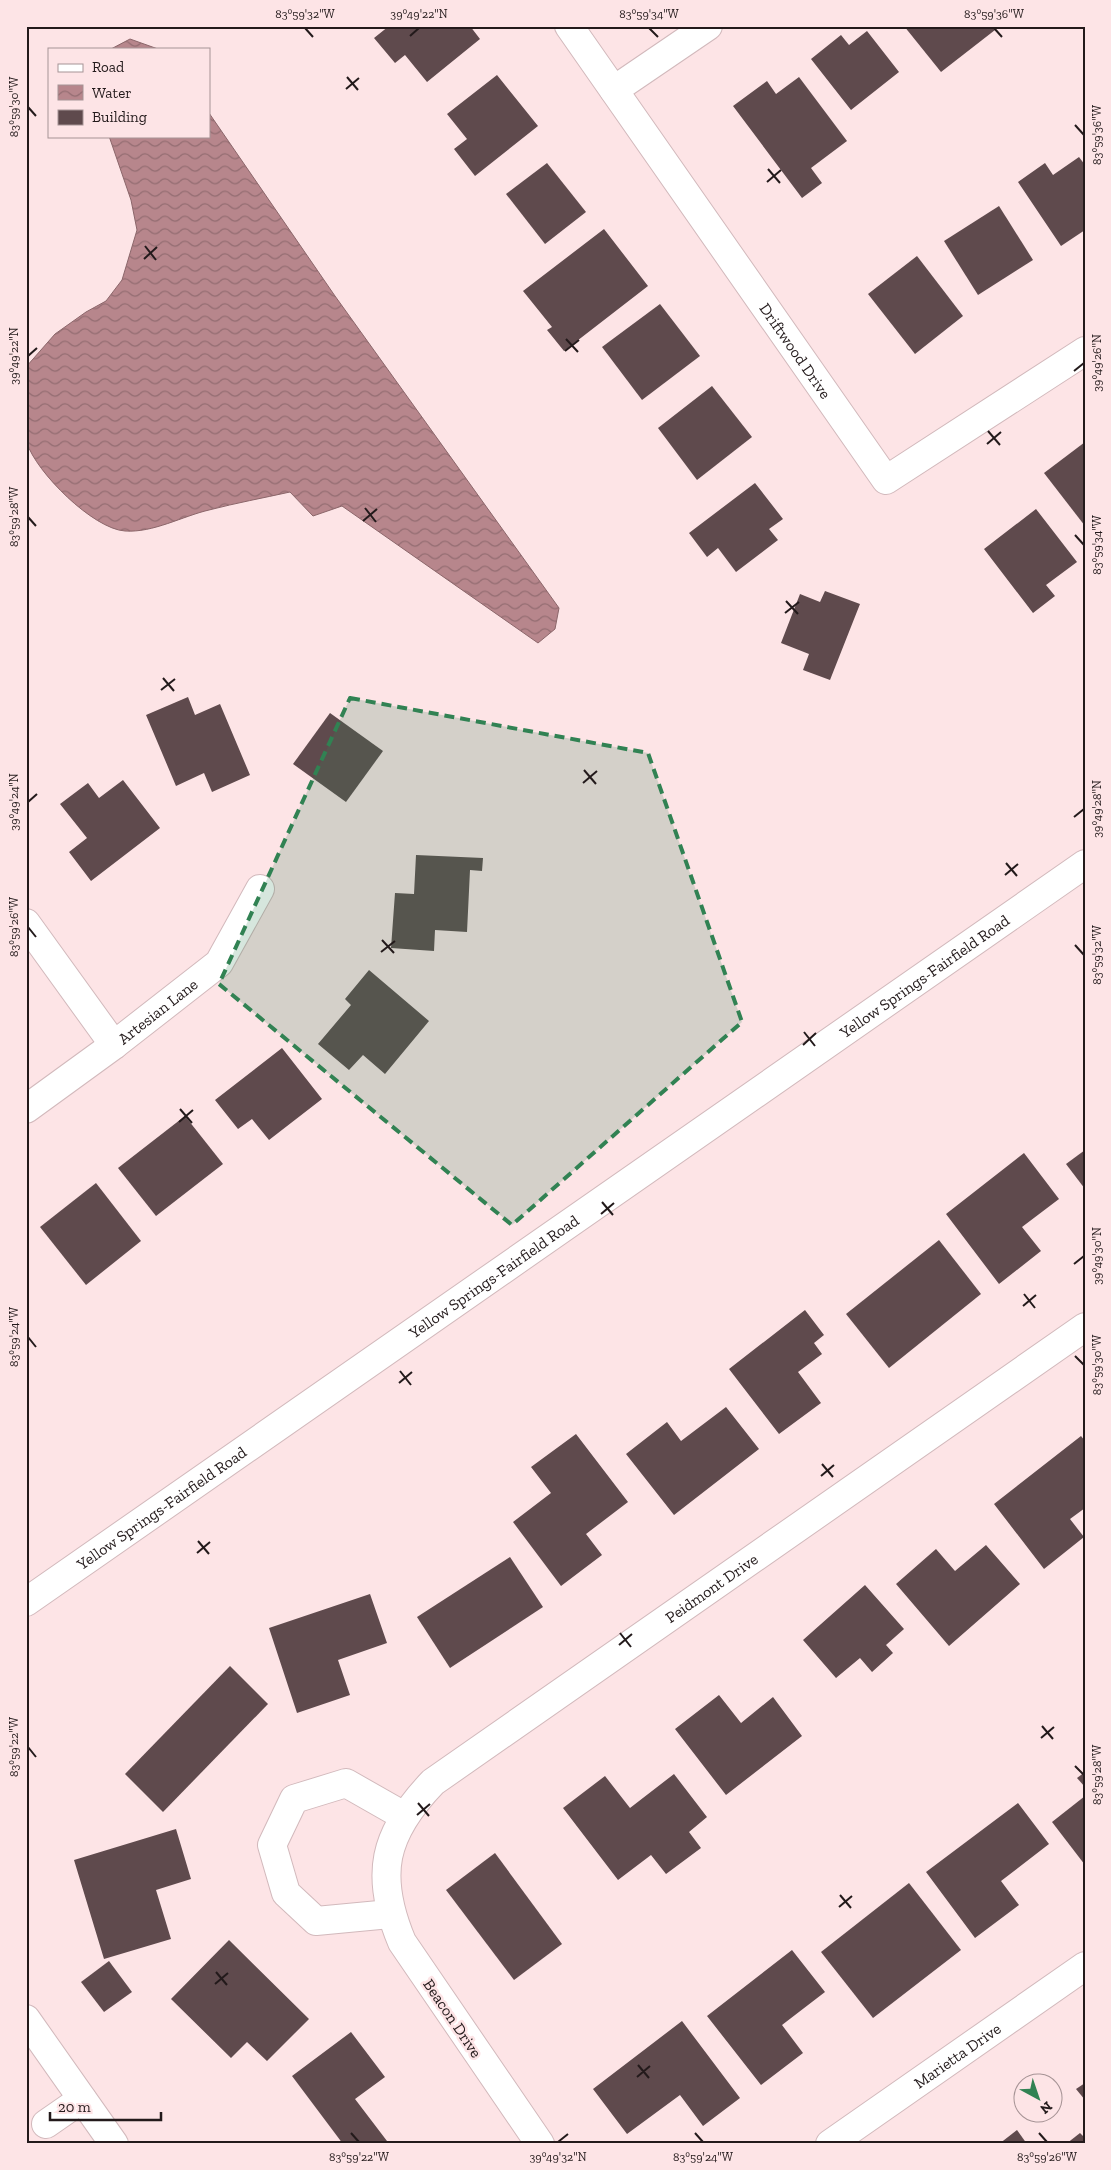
<svg xmlns="http://www.w3.org/2000/svg" width="1111" height="2170" font-family="'Zilla Slab',serif">
<style>
.water{fill:url(#water-waves);stroke:#8b666a}
.building{fill:#5f4a4d}
.lines{fill:none;stroke-linecap:round;stroke-linejoin:round}
.minor-casing{stroke:#d2b9bc;stroke-width:30}
.major-casing{stroke:#d2b9bc;stroke-width:30}
.minor{stroke:#fff;stroke-width:28}
.major{stroke:#fff;stroke-width:28}
.marked{fill:#318253;fill-opacity:0.2;stroke:#318253;stroke-width:4;stroke-dasharray:10 6;stroke-linejoin:round}
.ticks{fill:none;stroke:#231a1b;stroke-width:2}
.labels{text-anchor:middle;stroke-width:5;stroke-linejoin:round;paint-order:stroke}
.street-label{font-size:16px;fill:#231a1b;stroke:#fde4e6}
.neatline{fill:none;stroke:#231a1b;stroke-width:2}
.ticks-label{font-size:12px;text-anchor:middle;fill:#231a1b}
</style>
<defs>
<pattern id="water-waves" width="16" height="10" patternUnits="userSpaceOnUse" patternTransform="scale(1.25)"><rect width="16" height="10" fill="#b7868c"/><path d="M0 5q4-4 8 0t8 0" fill="none" stroke="#946d72"/></pattern>
</defs>
<rect width="100%" height="100%" fill="#fde4e6"/>
<g class="water">
<path d="M130,39L158,49H111Z"/>
<path d="M209,113L335,296L559,608L555,629L538,643L342,506L313,516L290,492C263,498 236,503 209,510C183,516 153,533 125,531C93,529 36,472 27,443C23,430 26,383 26,367L55,334L86,312L106,301L122,280L137,230L131,200L109,136H209Z"/>
</g>
<g class="building">
<path d="M389,26H470L480,39L427,82L405,55L395,63L374,38Z"/>
<path d="M904,26H993L995,30L941,72Z"/>
<path d="M867,31L899,72L851,110L811,59L841,35L849,45Z"/>
<path d="M497,75L538,126L475,176L454,149L467,139L447,114Z"/>
<path d="M799,77L847,141L811,168L822,183L802,198L733,106L767,81L776,94Z"/>
<path d="M1079,157L1085,165V230L1061,246L1018,182L1045,163L1053,175Z"/>
<path d="M547,163L586,212L545,244L506,194Z"/>
<path d="M999,206L1033,260L978,295L944,241Z"/>
<path d="M604,229L648,286L564,351L547,330L552,327L523,291Z"/>
<path d="M917,256L963,316L915,354L868,294Z"/>
<path d="M660,304L700,356L642,400L602,347Z"/>
<path d="M712,386L752,437L697,480L658,428Z"/>
<path d="M1085,442V526L1044,473Z"/>
<path d="M755,483L783,519L769,529L778,540L736,572L718,548L707,557L689,533Z"/>
<path d="M1036,509L1077,562L1046,585L1055,596L1033,613L984,549Z"/>
<path d="M825,591L860,604L830,680L803,670L809,654L781,643L800,594L820,602Z"/>
<path d="M188,697L195,715L220,704L250,775L212,792L204,773L176,786L146,715Z"/>
<path d="M330,713L383,751L346,802L293,764Z"/>
<path d="M123,780L160,828L91,881L69,852L87,838L60,804L88,783L99,798Z"/>
<path d="M416,855L483,858L482,871L470,870L467,932L435,930L434,951L391,948L395,893L414,894Z"/>
<path d="M369,970L429,1021L385,1074L363,1055L349,1070L318,1044L351,1005L345,999Z"/>
<path d="M282,1048L322,1099L269,1140L252,1119L238,1129L215,1100Z"/>
<path d="M185,1116L223,1164L156,1216L118,1168Z"/>
<path d="M1085,1150V1189L1066,1164Z"/>
<path d="M1024,1153L1059,1199L1022,1227L1041,1251L999,1284L946,1214Z"/>
<path d="M96,1183L141,1241L86,1285L40,1227Z"/>
<path d="M939,1240L981,1294L889,1368L846,1314Z"/>
<path d="M805,1310L824,1335L814,1343L822,1354L798,1372L821,1403L779,1434L729,1369Z"/>
<path d="M726,1407L759,1449L674,1515L626,1454L667,1422L681,1441Z"/>
<path d="M576,1434L628,1502L586,1534L602,1555L561,1586L513,1522L551,1493L531,1467Z"/>
<path d="M1081,1436L1085,1441V1508L1070,1519L1084,1537L1044,1569L994,1504Z"/>
<path d="M986,1545L1020,1584L949,1646L896,1584L936,1549L955,1571Z"/>
<path d="M510,1557L543,1607L450,1668L417,1617Z"/>
<path d="M865,1585L904,1629L886,1645L893,1653L872,1672L860,1658L836,1678L803,1640Z"/>
<path d="M370,1594L387,1643L338,1660L350,1695L297,1713L269,1628Z"/>
<path d="M230,1666L268,1704L163,1812L125,1774Z"/>
<path d="M719,1695L741,1723L773,1697L802,1736L726,1795L675,1729Z"/>
<path d="M1085,1772V1787L1077,1778Z"/>
<path d="M674,1774L707,1817L689,1832L701,1848L666,1874L651,1855L618,1880L563,1808L605,1776L630,1808Z"/>
<path d="M1085,1796V1865L1052,1822Z"/>
<path d="M1018,1803L1049,1844L1001,1881L1019,1905L975,1938L926,1872Z"/>
<path d="M176,1829L191,1879L156,1890L171,1939L104,1959L74,1860Z"/>
<path d="M495,1853L562,1944L514,1980L446,1890Z"/>
<path d="M909,1883L961,1950L873,2018L821,1952Z"/>
<path d="M229,1940L309,2019L267,2061L247,2042L231,2058L171,1999Z"/>
<path d="M792,1950L825,1992L782,2025L803,2053L761,2085L707,2016Z"/>
<path d="M109,1961L132,1992L104,2012L81,1982Z"/>
<path d="M682,2021L740,2098L703,2126L680,2095L627,2134L593,2089Z"/>
<path d="M351,2032L385,2077L355,2099L387,2141L384,2144H343L292,2076Z"/>
<path d="M1085,2083V2100L1076,2089Z"/>
<path d="M1017,2130L1027,2144H999Z"/>
<path d="M1080,2133L1085,2138V2144H1066Z"/>
</g>
<g class="lines">
<defs>
<g id="minor">
<path id="s1" d="M569,26L886,480L1085,351"/>
<path d="M614,90L708,26"/>
<path d="M26,923L114,1045"/>
<path id="s2" d="M26,1109L114,1045L219,963L260,889"/>
<path d="M390,1914L316,1921L286,1893L272,1845L294,1799L346,1783L404,1816"/>
<path d="M26,2019L114,2144"/>
<path d="M46,2124L82,2099"/>
<path id="s3" d="M540,2144L402,1942C374,1875 383,1834 433,1782L1085,1327"/>
<path id="s4" d="M830,2144L1085,1966"/>
</g>
<g id="major">
<path id="s5" d="M26,1602L1085,864"/>
</g>
</defs>
<use href="#minor" class="minor-casing"/>
<use href="#major" class="major-casing"/>
<use href="#minor" class="minor"/>
<use href="#major" class="major"/>
</g>
<path class="marked" d="M350,698L648,753L742,1022L512,1225L219,984Z"/>
<path class="ticks" d="M305,28L313,37M649,28L658,37M994,28L1002,37M410,36L419,28M347,77L358,90M346,89L359,78M28,107L36,116M1075,125L1084,135M768,169L780,183M767,182L781,170M145,246L156,260M144,259L157,247M566,339L578,352M565,351L579,340M28,356L37,348M1074,371L1084,363M988,431L1000,445M987,444L1001,432M365,508L376,522M28,517L36,526M363,521L377,509M1075,535L1084,545M786,601L798,614M785,613L799,602M163,678L174,691M161,690L175,679M584,770L596,784M583,783L597,771M28,802L37,794M1074,817L1084,809M1006,863L1017,876M1005,875L1018,864M28,927L36,937M382,940L394,953M1075,945L1084,955M381,952L395,941M804,1032L815,1046M803,1045L816,1033M180,1109L192,1123M179,1122L193,1110M602,1202L613,1215M601,1214L614,1203M1074,1264L1084,1256M1024,1294L1035,1308M1023,1306L1036,1295M28,1337L36,1347M1075,1356L1084,1365M400,1371L411,1385M399,1383L412,1372M822,1464L833,1477M821,1476L834,1465M198,1541L209,1554M197,1553L210,1542M620,1633L631,1647M619,1645L632,1634M1042,1726L1053,1739M1041,1738L1054,1727M28,1747L36,1757M1075,1766L1084,1775M418,1803L429,1816M417,1815L430,1804M840,1895L851,1908M839,1907L852,1896M216,1972L227,1985M215,1984L228,1973M638,2065L649,2078M637,2077L650,2066M351,2133L359,2142M695,2133L703,2142M1039,2133L1047,2142M558,2142L568,2134"/>
<g class="labels">
<g class="street-label">
<text dy="6" stroke="none"><textPath href="#s1" startOffset="396">Driftwood Drive</textPath></text>
<text dy="6" stroke="none"><textPath href="#s5" startOffset="1095">Yellow Springs-Fairfield Road</textPath></text>
<text dy="6" stroke="none"><textPath href="#s2" startOffset="164">Artesian Lane</textPath></text>
<text dy="6" stroke="none"><textPath href="#s5" startOffset="570">Yellow Springs-Fairfield Road</textPath></text>
<text dy="6" stroke="none"><textPath href="#s5" startOffset="165">Yellow Springs-Fairfield Road</textPath></text>
<text dy="6" stroke="none"><textPath href="#s3" startOffset="760">Peidmont Drive</textPath></text>
<text transform="translate(453 2018) rotate(56)" y="6">Beacon Drive</text>
<text dy="6" stroke="none"><textPath href="#s4" startOffset="155">Marietta Drive</textPath></text>
</g>
</g>
<rect width="1111" height="2170" fill="none" stroke="#fde4e6" stroke-width="55"/>
<rect x="48" y="48" width="162" height="90" fill="#fde4e6" stroke="#a69395"/>
<rect x="58" y="64" width="25" height="8" fill="#ffffff" stroke="#a69395"/>
<text x="92" y="72" font-size="15" fill="#231a1b">Road</text>
<rect x="58" y="85" width="25" height="15" fill="url(#water-waves)" stroke="#a69395"/>
<text x="92" y="98" font-size="15" fill="#231a1b">Water</text>
<rect x="58" y="110" width="25" height="15" fill="#5f4a4d" stroke="#a69395"/>
<text x="92" y="122" font-size="15" fill="#231a1b">Building</text>
<g transform="translate(1038 2098) rotate(140)"><circle r="24" fill="#fde4e6" stroke="#a69395"/>
<path d="M0-4L9 19L0 12L-9 19Z" fill="#318253"/>
<text y="-8" font-size="14" font-weight="bold" text-anchor="middle" fill="#231a1b">N</text>
</g>
<path d="M50 2112v8h111v-8" fill="none" stroke="#231a1b" stroke-width="2.5"/>
<text x="58" y="2112" font-size="15" fill="#231a1b" stroke="#fde4e6" stroke-width="4" paint-order="stroke">20 m</text>
<rect x="28" y="28" width="1056" height="2114" class="neatline"/>
<g class="ticks-label">
<text x="305" y="18">83°59'32"W</text>
<text x="419" y="18">39°49'22"N</text>
<text x="649" y="18">83°59'34"W</text>
<text x="994" y="18">83°59'36"W</text>
<text transform="translate(14 107) rotate(-90)" y="4">83°59'30"W</text>
<text transform="translate(1097 135) rotate(-90)" y="4">83°59'36"W</text>
<text transform="translate(14 356) rotate(-90)" y="4">39°49'22"N</text>
<text transform="translate(1097 363) rotate(-90)" y="4">39°49'26"N</text>
<text transform="translate(14 517) rotate(-90)" y="4">83°59'28"W</text>
<text transform="translate(1097 545) rotate(-90)" y="4">83°59'34"W</text>
<text transform="translate(14 802) rotate(-90)" y="4">39°49'24"N</text>
<text transform="translate(1097 809) rotate(-90)" y="4">39°49'28"N</text>
<text transform="translate(14 927) rotate(-90)" y="4">83°59'26"W</text>
<text transform="translate(1097 955) rotate(-90)" y="4">83°59'32"W</text>
<text transform="translate(1097 1256) rotate(-90)" y="4">39°49'30"N</text>
<text transform="translate(14 1337) rotate(-90)" y="4">83°59'24"W</text>
<text transform="translate(1097 1365) rotate(-90)" y="4">83°59'30"W</text>
<text transform="translate(14 1747) rotate(-90)" y="4">83°59'22"W</text>
<text transform="translate(1097 1775) rotate(-90)" y="4">83°59'28"W</text>
<text x="359" y="2161">83°59'22"W</text>
<text x="558" y="2161">39°49'32"N</text>
<text x="703" y="2161">83°59'24"W</text>
<text x="1047" y="2161">83°59'26"W</text>
</g>
</svg>
